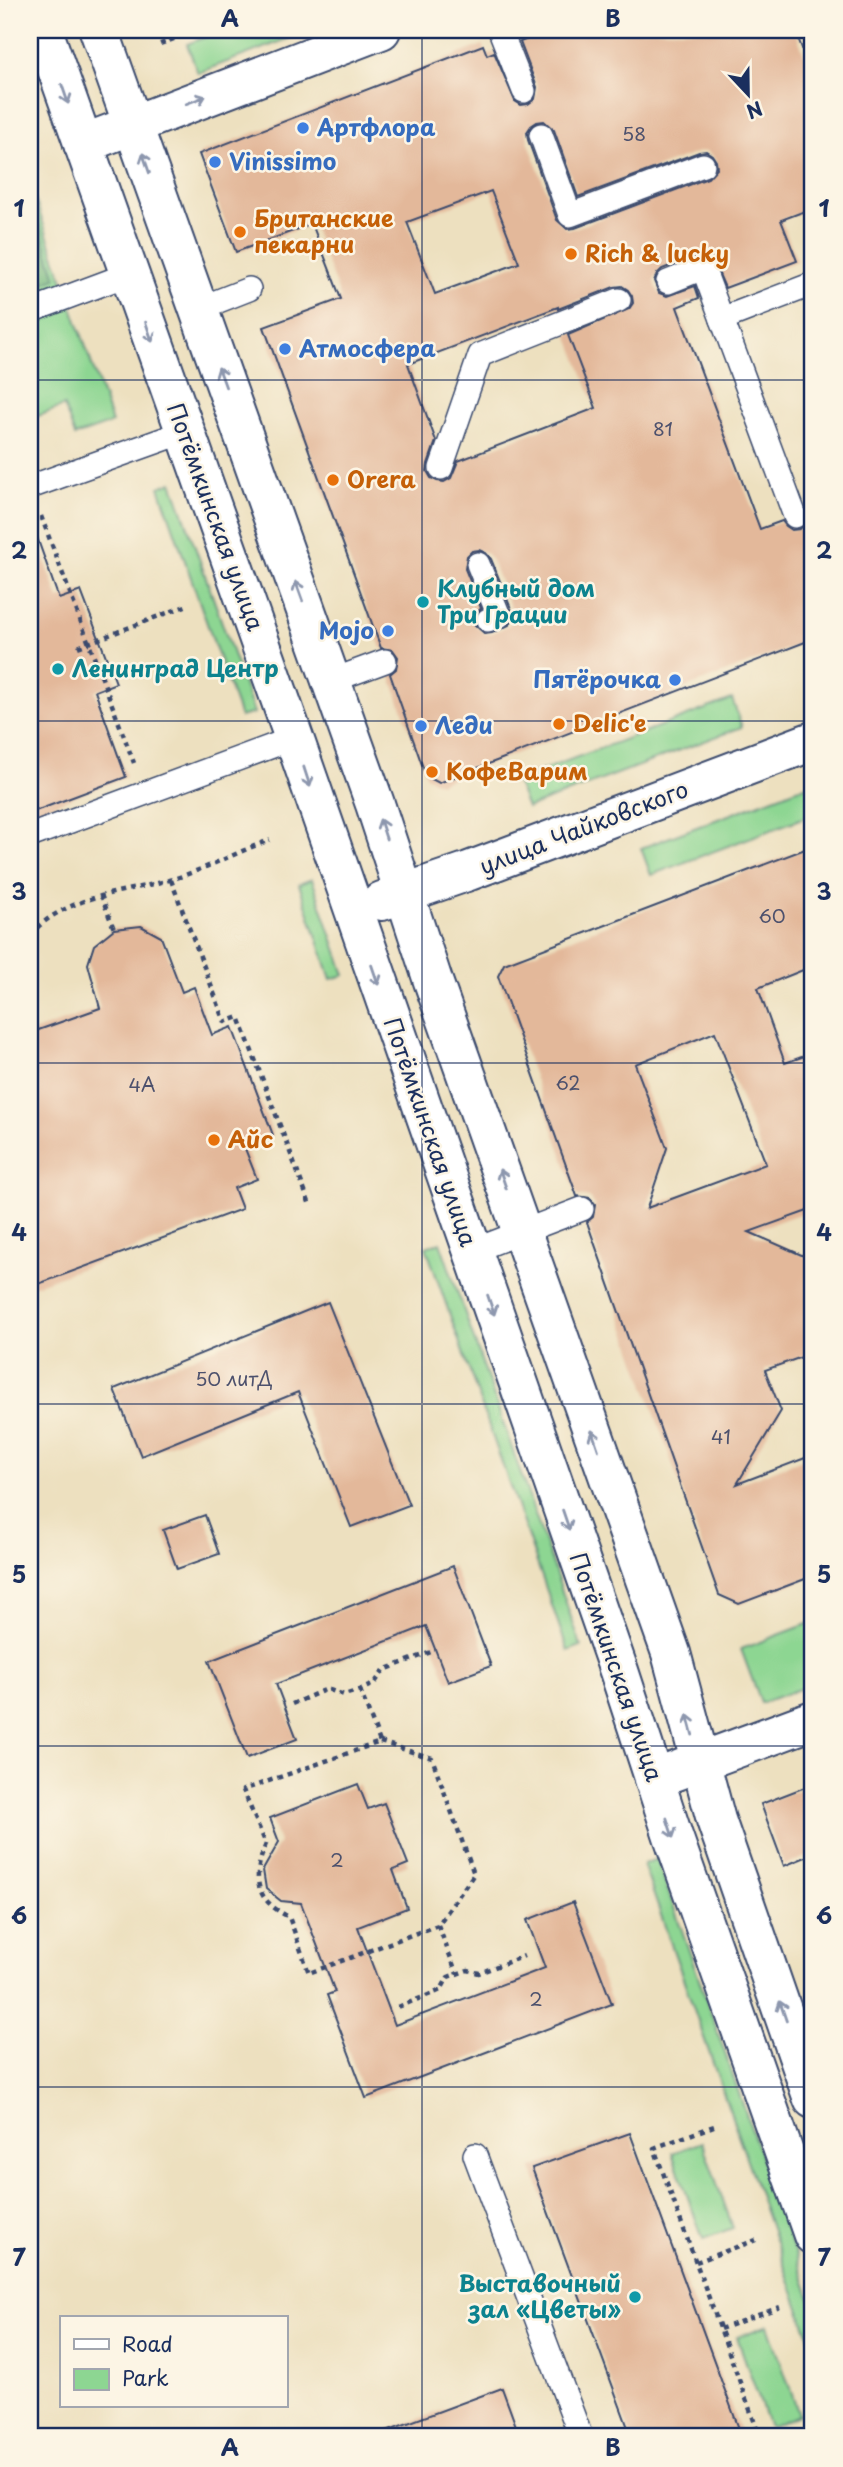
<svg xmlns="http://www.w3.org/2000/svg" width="843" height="2467" font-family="'Playpen Sans',sans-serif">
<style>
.green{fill:#8dd692;stroke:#548278;stroke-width:2}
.forest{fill:#72b77c;stroke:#46736d;stroke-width:2}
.building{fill:#e3b89a;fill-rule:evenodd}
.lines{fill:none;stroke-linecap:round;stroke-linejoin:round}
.service-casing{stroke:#3a4a6d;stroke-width:26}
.minor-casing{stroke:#3a4a6d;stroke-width:42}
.tertiary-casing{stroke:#3a4a6d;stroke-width:42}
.path{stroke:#3a4a6d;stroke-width:4.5;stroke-dasharray:5 5;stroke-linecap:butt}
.service{stroke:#fff;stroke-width:23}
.minor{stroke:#fff;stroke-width:38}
.tertiary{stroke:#fff;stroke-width:38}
.oneway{stroke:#8d97ae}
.grid{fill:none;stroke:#1b2f5e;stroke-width:2;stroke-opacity:0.55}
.shop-dot{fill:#3f7fe0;stroke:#fcf5e5;stroke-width:2.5}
.food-dot{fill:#e8710a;stroke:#fcf5e5;stroke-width:2.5}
.culture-dot{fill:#0f9aa8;stroke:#fcf5e5;stroke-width:2.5}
.labels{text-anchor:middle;stroke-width:5;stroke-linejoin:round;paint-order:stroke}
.number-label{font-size:19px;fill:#4d516d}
.shop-label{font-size:23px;font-weight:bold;fill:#366cbe;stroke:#fcf5e5;text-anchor:start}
.food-label{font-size:23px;font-weight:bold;fill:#c56008;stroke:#fcf5e5;text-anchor:start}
.street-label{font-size:23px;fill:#1b2f5e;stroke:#fcf5e5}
.culture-label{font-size:23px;font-weight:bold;fill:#0d838f;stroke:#fcf5e5;text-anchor:start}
.neatline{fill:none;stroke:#1b2f5e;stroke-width:2.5}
.grid-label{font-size:23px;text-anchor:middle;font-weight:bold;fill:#1b2f5e}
</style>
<rect width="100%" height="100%" fill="#fcf5e5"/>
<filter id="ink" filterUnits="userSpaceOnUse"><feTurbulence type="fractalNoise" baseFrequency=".0143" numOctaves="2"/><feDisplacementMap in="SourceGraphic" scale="14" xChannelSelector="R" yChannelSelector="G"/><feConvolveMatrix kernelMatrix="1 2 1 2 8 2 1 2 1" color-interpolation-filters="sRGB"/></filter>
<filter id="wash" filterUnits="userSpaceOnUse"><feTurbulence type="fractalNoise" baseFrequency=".00686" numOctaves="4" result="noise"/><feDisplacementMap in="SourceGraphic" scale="28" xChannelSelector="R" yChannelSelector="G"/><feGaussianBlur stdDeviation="1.57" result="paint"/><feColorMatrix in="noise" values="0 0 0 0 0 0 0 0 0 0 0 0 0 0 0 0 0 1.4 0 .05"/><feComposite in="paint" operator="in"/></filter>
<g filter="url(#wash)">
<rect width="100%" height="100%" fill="#ede0bf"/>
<g class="green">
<path d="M224,30H311L198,73L187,44Z"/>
<path d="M30,185L112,423L75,436L64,406L30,419Z"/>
<path d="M172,482L254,713L240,717L159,487Z"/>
<path d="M732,699L742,727L527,808L516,780Z"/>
<path d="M813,783V814L651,875L641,848Z"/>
<path d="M312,879L345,975L331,979L299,884Z"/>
<path d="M440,1242L581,1646L568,1651L426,1247Z"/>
<path d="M813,1622V1684L761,1703L741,1649Z"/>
<path d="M657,1859L813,2305V2348L643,1864Z"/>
<path d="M702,2142L733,2228L703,2239L672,2153Z"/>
<path d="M768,2325L799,2415L769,2427L737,2337Z"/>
</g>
<path class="forest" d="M30,196L56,278L30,288Z"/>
<g id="blocks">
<g class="building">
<path d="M550,30H795L806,59L813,56V208L781,220L797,261L725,288L712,258L706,254L698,255L662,269L657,274L654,281L659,293L667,296L695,286L699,298L677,307L760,529L782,521L786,526L792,530L800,529L809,519L808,510L813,508V639L439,783L426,776L390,674L396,669L398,657L393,650L381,648L264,327L341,299L312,224L236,252L199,154L483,45L487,55L494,52L515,101L521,105L528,104L535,99L537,87L520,42ZM544,121L554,130L578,197L699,152L706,151L712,155L716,161L717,168L708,178L575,228L567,229L557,220L528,140L527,132L531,126L537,122ZM491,191L519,263L435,294L407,222ZM622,286L628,290L632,296L633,303L629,309L568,335L596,408L458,461L451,478L444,482L437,481L431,478L427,471L428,464L436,441L408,364L558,307V309L614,287ZM479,550L486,553L491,559L512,611L513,619L509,625L492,633L485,634L475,625L474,617L481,608L465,569L467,556L472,551Z"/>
<path d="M30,529H34L59,599L81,591L116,683L95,691L126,777L30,813Z"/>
<path d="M813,846V966L758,988L785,1063L813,1053V1209L749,1232L813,1260V1353L765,1370L781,1411L737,1484L813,1455V1576L739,1604L719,1595L587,1222L593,1217L595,1205L590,1198L577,1196L498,976L504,964ZM715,1032L766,1164L647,1208L667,1148L635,1064Z"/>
<path d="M141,926L161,937L182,992L194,987L212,1035L232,1027L273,1135L244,1146L257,1179L234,1188L242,1209L30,1287V1033L100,1008L88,964L94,945L114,929Z"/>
<path d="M328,1302L409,1505L351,1527L298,1392L141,1456L114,1389Z"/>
<path d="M205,1515L219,1554L177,1569L163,1530Z"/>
<path d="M453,1566L491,1666L448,1682L426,1626L276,1684L297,1739L247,1758L209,1661Z"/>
<path d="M358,1784L368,1809L384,1803L408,1864L393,1870L407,1908L358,1927L395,2025L545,1968L527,1920L573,1902L612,2004L366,2098L327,1995L335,1992L301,1903L281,1901L266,1889L263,1870L279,1842L270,1818Z"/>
<path d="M813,1784V1854L784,1866L761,1804Z"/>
<path d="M630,2133L742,2437H631L627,2425L532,2168Z"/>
<path d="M502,2388L520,2437H379L378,2434Z"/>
</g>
</g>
</g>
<g filter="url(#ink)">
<use href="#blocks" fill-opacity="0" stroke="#3a4a6d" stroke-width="2"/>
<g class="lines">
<defs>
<g id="service">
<path d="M500,30L524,91"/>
<path d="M541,135L570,215L703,165"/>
<path d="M668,282L703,268L795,516"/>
<path d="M198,309L249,289"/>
<path d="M30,311L129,274"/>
<path d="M722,319L813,284"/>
<path d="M441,468L480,355L619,300"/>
<path d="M30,487L184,432"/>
<path d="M478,564L499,616L488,620"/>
<path d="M331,681L385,661"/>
<path d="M30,836L294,738"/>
<path d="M472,1251L582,1209"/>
<path d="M475,2155L581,2437"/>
</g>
<g id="minor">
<path d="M83,144L381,30"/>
<path d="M654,1779L813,1720"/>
</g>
<g id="tertiary">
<path d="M43,30L294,738L619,1671L673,1836L813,2235"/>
<path d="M99,30L375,804L433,981L671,1653L716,1820L813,2099"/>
<path d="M382,901L469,871L813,741"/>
</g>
</defs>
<use href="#service" class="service-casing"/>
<use href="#minor" class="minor-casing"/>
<use href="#tertiary" class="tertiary-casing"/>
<g class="path">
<path d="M160,44L198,30"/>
<path d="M41,516L134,763"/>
<path d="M78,647L188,605"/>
<path d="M171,880L225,1022L239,1017L310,1205"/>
<path d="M101,895L114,929"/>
<path d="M30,935C66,895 120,894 169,880C203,871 236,852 270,840"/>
<path d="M360,1690L380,1742"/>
<path d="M292,1704L327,1689L344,1695L360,1690L374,1684L384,1670L431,1652"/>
<path d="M380,1742L432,1758L474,1874L438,1925L309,1973L289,1917C254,1899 252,1878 266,1844L243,1790Z"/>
<path d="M438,1925L457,1974"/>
<path d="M398,2007L441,1990L448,1977L468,1970L479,1973L524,1956"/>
<path d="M714,2126L654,2148L760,2437"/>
<path d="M696,2262L756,2240"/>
<path d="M720,2329L780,2307"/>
</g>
<use href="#service" class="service"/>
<use href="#minor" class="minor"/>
<use href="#tertiary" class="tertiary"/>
</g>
<defs><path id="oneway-shaft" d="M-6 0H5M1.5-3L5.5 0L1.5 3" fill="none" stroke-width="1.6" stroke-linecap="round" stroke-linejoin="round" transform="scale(1.75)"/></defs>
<g class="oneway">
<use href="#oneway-shaft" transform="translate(65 94) rotate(71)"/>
<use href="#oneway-shaft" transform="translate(196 100) rotate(-21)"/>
<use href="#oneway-shaft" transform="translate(146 163) rotate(-109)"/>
<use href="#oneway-shaft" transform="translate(149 332) rotate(71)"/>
<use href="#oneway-shaft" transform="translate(222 377) rotate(-110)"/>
<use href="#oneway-shaft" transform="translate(299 591) rotate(-110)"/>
<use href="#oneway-shaft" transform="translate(307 777) rotate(72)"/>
<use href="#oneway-shaft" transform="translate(383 829) rotate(-108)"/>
<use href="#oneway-shaft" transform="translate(375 975) rotate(71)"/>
<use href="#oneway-shaft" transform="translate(503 1179) rotate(-109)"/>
<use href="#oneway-shaft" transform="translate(491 1305) rotate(71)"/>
<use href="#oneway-shaft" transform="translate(595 1440) rotate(-109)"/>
<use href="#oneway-shaft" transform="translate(566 1520) rotate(71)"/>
<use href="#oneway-shaft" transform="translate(690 1725) rotate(-105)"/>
<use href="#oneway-shaft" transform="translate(670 1828) rotate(72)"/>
<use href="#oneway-shaft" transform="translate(783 2011) rotate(-109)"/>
</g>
</g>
<path class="grid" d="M422,30V2437M30,380H813M30,721H813M30,1063H813M30,1404H813M30,1746H813M30,2087H813"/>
<g class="shop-dot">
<circle cx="303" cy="128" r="7"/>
<circle cx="215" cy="162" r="7"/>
<circle cx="285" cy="349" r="7"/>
<circle cx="388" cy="631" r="7"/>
<circle cx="675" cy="680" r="7"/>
<circle cx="421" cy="726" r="7"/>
</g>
<g class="food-dot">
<circle cx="240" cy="232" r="7"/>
<circle cx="571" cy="254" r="7"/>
<circle cx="333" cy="480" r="7"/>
<circle cx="559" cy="724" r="7"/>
<circle cx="432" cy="772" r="7"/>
<circle cx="214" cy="1140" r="7"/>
</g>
<g class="culture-dot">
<circle cx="423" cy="602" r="7"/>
<circle cx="58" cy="669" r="7"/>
<circle cx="635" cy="2297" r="7"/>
</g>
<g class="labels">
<g class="number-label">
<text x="634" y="141">58</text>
<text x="663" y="436">81</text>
<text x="772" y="923">60</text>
<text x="568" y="1090">62</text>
<text x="142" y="1092">4А</text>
<text x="234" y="1386">50 литД</text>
<text x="721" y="1444">41</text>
<text x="337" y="1867">2</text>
<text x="536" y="2006">2</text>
</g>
<g class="shop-label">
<text x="317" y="136">Артфлора</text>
<text x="229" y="170">Vinissimo</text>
<text x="299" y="357">Атмосфера</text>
<text x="374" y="639" text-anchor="end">Mojo</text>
<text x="661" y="688" text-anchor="end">Пятёрочка</text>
<text x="435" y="734">Леди</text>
</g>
<g class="food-label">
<text x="254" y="227">Британские<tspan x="254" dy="26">пекарни</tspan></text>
<text x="585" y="262">Rich &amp; lucky</text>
<text x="347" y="488">Orera</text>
<text x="573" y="732">Delic'e</text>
<text x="446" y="780">КофеВарим</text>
<text x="228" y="1148">Айс</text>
</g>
<g class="street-label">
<text transform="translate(215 517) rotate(70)" y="8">Потёмкинская улица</text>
<text transform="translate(584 828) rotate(-21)" y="8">улица Чайковского</text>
<text transform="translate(430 1132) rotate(71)" y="8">Потёмкинская улица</text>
<text transform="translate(616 1667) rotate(71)" y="8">Потёмкинская улица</text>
</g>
<g class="culture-label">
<text x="437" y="597">Клубный дом<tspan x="437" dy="26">Три Грации</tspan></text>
<text x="72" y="677">Ленинград Центр</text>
<text x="621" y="2292" text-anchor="end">Выставочный<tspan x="621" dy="26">зал «Цветы»</tspan></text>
</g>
</g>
<rect width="843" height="2467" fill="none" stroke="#fcf5e5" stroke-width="77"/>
<rect x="60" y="2316" width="228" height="91" fill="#fcf5e5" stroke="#a2a6af" stroke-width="2"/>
<rect x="74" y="2339" width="35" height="10" fill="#ffffff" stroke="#a2a6af" stroke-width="2"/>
<text x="122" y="2352" font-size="21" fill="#1b2f5e">Road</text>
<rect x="74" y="2369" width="35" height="21" fill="#8dd692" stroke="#a2a6af" stroke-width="2"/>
<text x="122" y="2386" font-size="21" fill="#1b2f5e">Park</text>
<g transform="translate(748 94) rotate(158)" stroke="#fcf5e5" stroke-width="5" paint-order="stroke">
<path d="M0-5L12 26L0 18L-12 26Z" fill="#1b2f5e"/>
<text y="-10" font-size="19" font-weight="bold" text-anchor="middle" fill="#1b2f5e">N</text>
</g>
<rect x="38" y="38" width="766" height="2390" class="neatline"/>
<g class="grid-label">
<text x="230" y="27">A</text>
<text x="613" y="27">B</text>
<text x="19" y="217">1</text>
<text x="824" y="217">1</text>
<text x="19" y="559">2</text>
<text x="824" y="559">2</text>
<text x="19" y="900">3</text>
<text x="824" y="900">3</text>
<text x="19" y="1241">4</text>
<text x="824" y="1241">4</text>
<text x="19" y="1583">5</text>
<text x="824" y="1583">5</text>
<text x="19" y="1924">6</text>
<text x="824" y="1924">6</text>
<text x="19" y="2266">7</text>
<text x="824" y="2266">7</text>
<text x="230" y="2456">A</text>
<text x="613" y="2456">B</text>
</g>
</svg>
